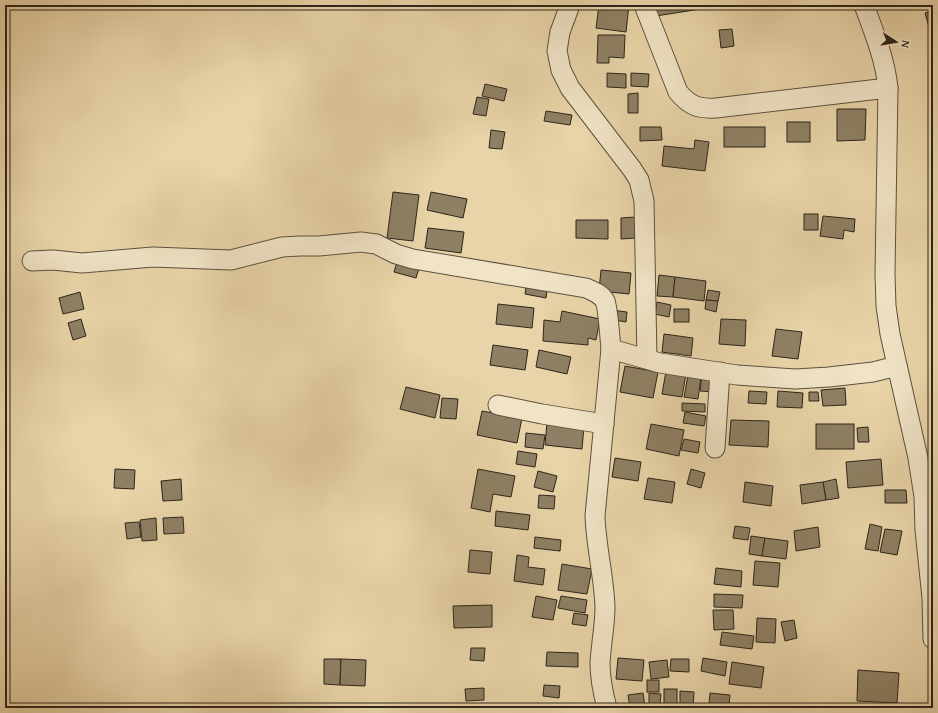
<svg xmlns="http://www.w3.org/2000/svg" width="938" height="713" font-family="'Gentium Book Plus',serif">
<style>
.building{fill:#8e8064;stroke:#2d251b}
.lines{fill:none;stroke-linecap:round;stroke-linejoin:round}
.street-casing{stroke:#5c513e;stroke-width:21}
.street{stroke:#f0e3c6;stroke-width:19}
</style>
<rect width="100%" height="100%" fill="#e8d4a8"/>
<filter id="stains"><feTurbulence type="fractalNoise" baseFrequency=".005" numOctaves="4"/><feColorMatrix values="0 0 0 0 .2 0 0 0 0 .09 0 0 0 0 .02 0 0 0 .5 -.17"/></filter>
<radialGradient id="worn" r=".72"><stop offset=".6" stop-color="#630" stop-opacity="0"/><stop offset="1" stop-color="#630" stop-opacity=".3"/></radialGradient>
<g class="building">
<path d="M599,5H629L626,32L596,28Z"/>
<path d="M654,5H706L707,8L656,16Z"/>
<path d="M933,11V34H931L925,13Z"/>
<path d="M732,29L734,46L721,48L719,30Z"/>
<path d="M598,35H625L624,58L609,57V63H597Z"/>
<path d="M607,73L626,74V88L607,87Z"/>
<path d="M631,73L649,74L648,87L631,86Z"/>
<path d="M485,84L507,89L504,101L482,96Z"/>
<path d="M638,93V113H628V94Z"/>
<path d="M477,97L489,99L486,116L473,114Z"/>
<path d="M837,109H866L865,140L837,141Z"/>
<path d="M546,111L572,115L570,125L544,121Z"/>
<rect x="787" y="122" width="23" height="20"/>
<path d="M640,127H661L662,140L640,141Z"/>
<rect x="724" y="127" width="41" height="20"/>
<path d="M491,130L505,132L502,149L489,148Z"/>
<path d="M695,140L709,142L705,171L662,166L664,146L694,149Z"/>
<path d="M393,192L419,195L413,241L387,238Z"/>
<path d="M431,192L467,199L463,218L427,210Z"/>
<rect x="804" y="214" width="14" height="16"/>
<path d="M823,216L855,219L854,232L844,230L843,239L820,236Z"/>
<path d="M635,217L636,238L621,239V218Z"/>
<path d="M576,220H608V239L576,238Z"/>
<path d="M428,228L464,232L461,253L425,248Z"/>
<path d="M399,256L421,262L416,278L394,272Z"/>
<path d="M601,270L631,273L629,294L599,291Z"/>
<path d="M659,275L675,277L673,297L657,296Z"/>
<path d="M675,277L706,281L704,301L673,297Z"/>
<path d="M527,281L548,284L546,298L525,294Z"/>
<path d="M708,290L720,292L718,301L706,300Z"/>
<path d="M80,292L84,309L63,314L59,298Z"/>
<path d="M706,300L718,301L716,312L705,309Z"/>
<path d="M657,302L671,305L669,317L655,314Z"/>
<path d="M498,304L534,308L532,328L496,324Z"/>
<rect x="674" y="309" width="15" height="13"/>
<path d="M611,310L627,312L626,322L609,319Z"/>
<path d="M562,311L600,319L596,340L588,338V345L543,341L544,320L560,322Z"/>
<path d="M81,319L86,336L73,340L68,323Z"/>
<path d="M721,319L746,320L745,346L719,344Z"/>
<path d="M776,329L802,332L798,359L772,356Z"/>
<path d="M664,334L693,338L691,356L662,352Z"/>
<path d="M493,345L528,350L525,370L490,365Z"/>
<path d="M539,350L571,357L567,374L536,367Z"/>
<path d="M625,366L658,372L653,398L620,392Z"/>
<path d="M666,371L686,374L682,397L662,394Z"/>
<path d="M702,373L715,374L714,392L700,391Z"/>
<path d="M688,375L701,377L698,399L684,397Z"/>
<path d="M406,387L440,395L435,418L400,409Z"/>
<path d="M845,388L846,405L823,406L821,390Z"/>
<path d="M749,391L767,392L766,404L748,403Z"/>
<path d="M778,391L803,393L802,408L777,407Z"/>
<path d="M809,392H818L819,401H809Z"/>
<path d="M442,398L458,399L456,419L440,418Z"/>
<path d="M682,403L705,404V412L682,411Z"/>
<path d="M482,411L522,418L517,443L477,435Z"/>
<path d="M685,412L706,416L704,426L683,423Z"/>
<path d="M731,420L769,421L768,447L729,445Z"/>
<path d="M547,422L584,426L582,449L545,445Z"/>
<path d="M651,424L684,430L679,456L646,449Z"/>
<rect x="816" y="424" width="38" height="25"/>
<path d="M868,427L869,442H858L857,428Z"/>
<path d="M526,433L545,435L543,449L525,447Z"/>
<path d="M684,439L700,442L698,453L681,450Z"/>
<path d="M518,451L537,454L535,467L516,464Z"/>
<path d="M615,458L641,462L638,481L612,477Z"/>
<path d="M881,459L883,485L848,488L846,462Z"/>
<path d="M115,469L135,470L134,489L114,488Z"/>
<path d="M478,469L515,476L511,497L493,494L490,512L471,508Z"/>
<path d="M691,469L705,473L701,488L687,484Z"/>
<path d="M538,471L557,476L553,492L534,487Z"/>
<path d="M648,478L675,482L672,503L644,499Z"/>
<path d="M181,479L182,500L163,501L161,481Z"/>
<path d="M836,479L839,498L826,500L823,482Z"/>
<path d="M745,482L773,486L771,506L743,502Z"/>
<path d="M823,482L826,500L802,504L800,485Z"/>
<path d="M885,490H906L907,503H885Z"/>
<path d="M539,495L555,496L554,509L538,508Z"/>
<path d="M496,511L530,515L528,530L495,526Z"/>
<path d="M183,517L184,533L164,534L163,518Z"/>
<path d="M156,518L157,540L142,541L140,520Z"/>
<path d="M139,522L141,537L127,539L125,523Z"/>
<path d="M870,524L882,527L878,551L865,549Z"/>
<path d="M735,526L750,528L748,540L733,538Z"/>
<path d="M818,527L820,547L796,551L794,531Z"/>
<path d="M885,529L902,531L897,555L880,552Z"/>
<path d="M751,536L765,538L762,556L749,554Z"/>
<path d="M535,537L561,540L560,551L534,548Z"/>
<path d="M765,538L788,541L786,559L762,556Z"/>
<path d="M470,550L492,552L490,574L468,572Z"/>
<path d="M517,555L529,557L528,567L545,569L543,585L514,581Z"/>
<path d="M755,561L780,563L778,587L753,585Z"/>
<path d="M562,564L592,569L587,594L558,590Z"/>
<path d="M716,568L742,571L741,587L714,584Z"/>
<path d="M714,594L743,595L742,608L714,607Z"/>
<path d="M536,596L557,600L553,620L532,617Z"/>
<path d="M561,596L587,600L585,613L558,608Z"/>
<path d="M492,605V627L454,628L453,606Z"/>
<path d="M713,610H733L734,629L714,630Z"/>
<path d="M574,613L588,615L586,626L572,624Z"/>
<path d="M757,618L776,619L775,643L756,642Z"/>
<path d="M794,620L797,638L785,641L781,622Z"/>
<path d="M722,632L754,636L752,649L720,645Z"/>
<path d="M471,648H485L484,661L470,660Z"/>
<path d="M547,652L578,653V667L546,666Z"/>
<path d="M618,658L644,660L642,681L616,679Z"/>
<path d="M703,658L727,662L725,676L701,671Z"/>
<path d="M324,659H341L340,685L324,684Z"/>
<path d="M341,659L366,660L365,686L340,685Z"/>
<path d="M671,659H689V672L670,671Z"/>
<path d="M667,660L669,677L651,679L649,662Z"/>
<path d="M732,662L764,667L761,688L729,684Z"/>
<path d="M858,670L899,673L897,703L857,701Z"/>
<rect x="647" y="680" width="12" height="12"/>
<path d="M544,685L560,686L559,698L543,696Z"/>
<path d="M484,688V700L466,701L465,689Z"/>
<rect x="664" y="689" width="13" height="19"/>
<path d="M680,691L694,692L693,707L680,706Z"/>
<path d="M643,693L645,707L630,708L628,695Z"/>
<path d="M649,693L661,694L660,705L649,704Z"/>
<path d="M710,693L730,695L729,706L709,704Z"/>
</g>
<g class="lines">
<defs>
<g id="street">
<path d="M570,5L560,32L557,51L561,70L570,88L632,169L639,180L644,201L647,359"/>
<path d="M644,5L678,92C690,106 698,109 716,108L888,88"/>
<path d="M864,5C874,32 885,59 888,88L885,274L886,306L890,334L918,458L924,497L925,530L932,598L933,639"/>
<path d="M32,261L53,260L82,263L153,257L231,260L282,247L300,246H319L361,242L376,244L396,254L413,259L586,288C593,291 601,294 605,301C608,307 610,340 611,349L660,363L737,375L795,379L829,377L873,372L897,366"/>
<path d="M498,405L542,414L604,424"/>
<path d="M715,448L720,372"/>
<path d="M607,708C603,693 600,678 600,663C601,644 605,626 605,607C604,577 596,546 595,516L611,349"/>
</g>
</defs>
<use href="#street" class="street-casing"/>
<use href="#street" class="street"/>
</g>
<rect width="938" height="713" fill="none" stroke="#e8d4a8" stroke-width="20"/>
<rect x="6" y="6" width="926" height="701" fill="none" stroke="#2d251b" stroke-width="2"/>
<rect x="10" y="10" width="918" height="693" fill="none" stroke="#2d251b"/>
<g transform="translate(896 42) rotate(102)" stroke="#f0e3c6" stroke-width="3" paint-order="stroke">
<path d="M0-3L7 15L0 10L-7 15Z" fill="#2d251b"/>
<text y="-6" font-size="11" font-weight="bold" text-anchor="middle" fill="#2d251b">N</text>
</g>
<rect width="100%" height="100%" filter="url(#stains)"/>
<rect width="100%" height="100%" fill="url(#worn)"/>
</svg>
